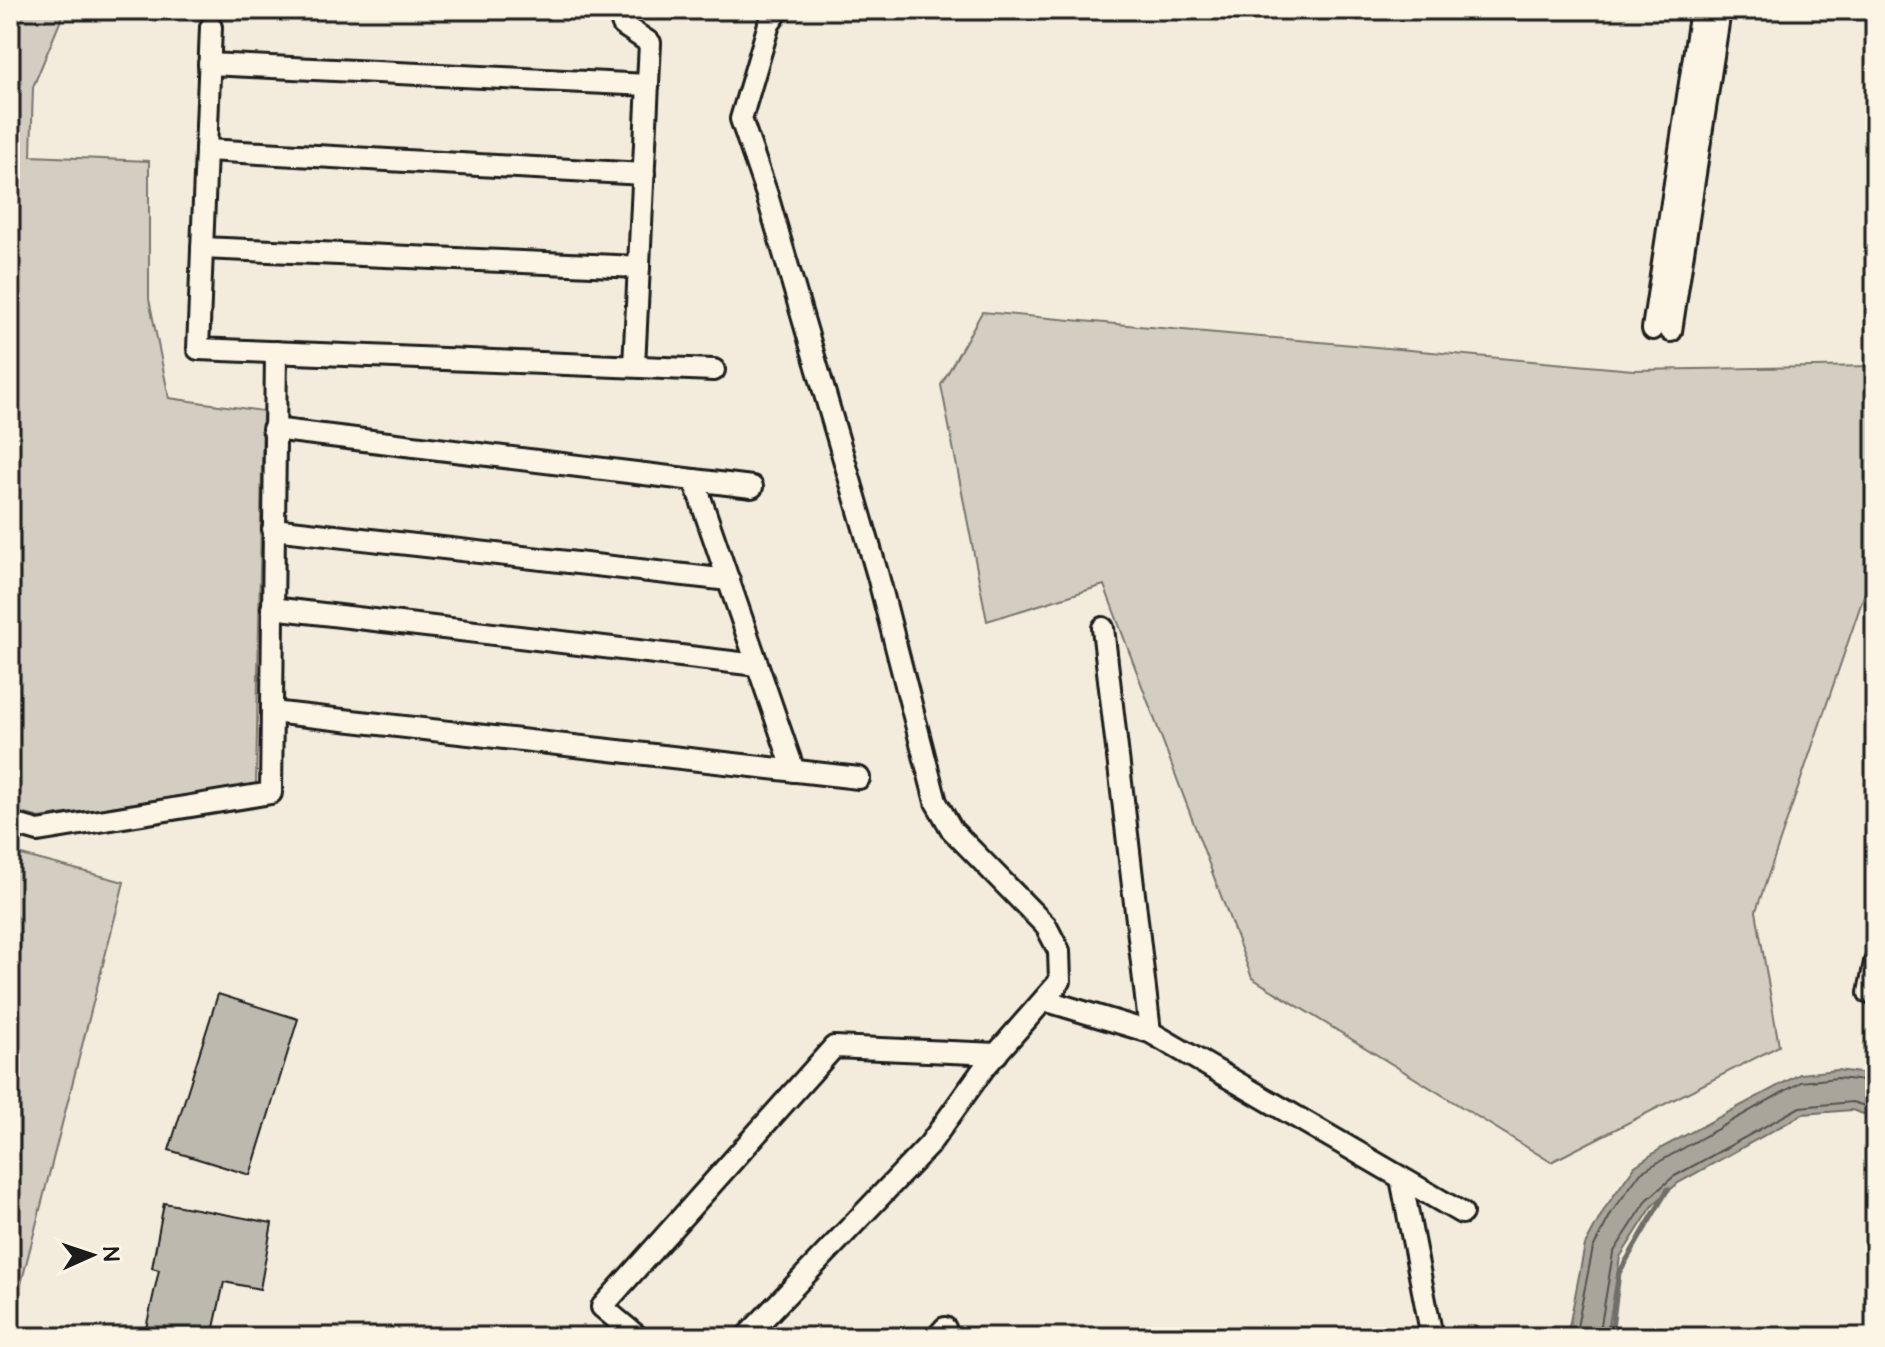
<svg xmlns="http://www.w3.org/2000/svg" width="1885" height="1347" font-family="'Architects Daughter',sans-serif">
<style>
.green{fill:#d3cec1;stroke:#78756e;stroke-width:2}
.water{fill:#aaa59b;stroke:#716e68;stroke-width:2}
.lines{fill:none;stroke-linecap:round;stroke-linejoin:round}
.shore{stroke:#55534f;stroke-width:2}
.stream{stroke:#716e68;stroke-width:5}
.building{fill:#beb9ae;stroke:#1c1c1c;stroke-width:2}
.minor-casing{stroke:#1c1c1c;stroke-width:26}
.minor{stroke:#fcf5e5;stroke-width:20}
</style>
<rect width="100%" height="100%" fill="#f3ecdd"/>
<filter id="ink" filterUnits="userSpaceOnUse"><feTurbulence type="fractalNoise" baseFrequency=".0125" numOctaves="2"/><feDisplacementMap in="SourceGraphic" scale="16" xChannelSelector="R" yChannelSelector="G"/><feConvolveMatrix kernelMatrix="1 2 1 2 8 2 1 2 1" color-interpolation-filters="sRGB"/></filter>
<g filter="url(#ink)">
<g class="green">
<path d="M10,10H65L33,87L31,156L149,161V299L169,398L263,411L256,784L40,818L10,810Z"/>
<path d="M982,312L1633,370L1875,366V563L1756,911L1779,1046L1551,1162L1252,978L1104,585L987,621L941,385Z"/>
<path d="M10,852L124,882L10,1327Z"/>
</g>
<path class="water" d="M1837,1070L1875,1075V1118L1852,1110L1803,1114L1678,1183L1654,1204L1620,1257L1607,1337H1567L1585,1245L1605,1208L1635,1166L1663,1147L1800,1074Z"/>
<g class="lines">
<g class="shore">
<path d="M1575,1337L1593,1248L1612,1212L1641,1172L1801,1082L1837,1078L1875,1082"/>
<path d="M1599,1337L1613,1253L1648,1199L1673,1177L1800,1107L1852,1102L1875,1109"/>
</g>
<path class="stream" d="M1611,1337L1619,1273L1668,1189"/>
</g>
<g class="building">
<path d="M218,994L298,1019L250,1175L169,1150Z"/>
<path d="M164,1203L272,1223L260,1289L224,1282L212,1337H144L159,1270L152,1268Z"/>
</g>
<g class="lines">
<defs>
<g id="minor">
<path d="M618,10L623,25L650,43L634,366"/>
<path d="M211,27L198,349L714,370"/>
<path d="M209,64L648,85"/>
<path d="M206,150L644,174"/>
<path d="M202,248L639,267"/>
<path d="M1653,329L1701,10"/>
<path d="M1671,331L1720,10"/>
<path d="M273,429L752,487"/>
<path d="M694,480L794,771"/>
<path d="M273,529L729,580"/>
<path d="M272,608L757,665"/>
<path d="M1103,628L1150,1032"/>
<path d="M272,712L859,778"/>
<path d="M10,823L38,831L271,793L276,352"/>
<path d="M1875,962L1869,993L1875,991"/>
<path d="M1044,1000L1150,1032L1462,1213"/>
<path d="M1401,1178L1432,1337"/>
<path d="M638,1337L602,1307L834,1047L997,1054"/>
<path d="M746,1337L929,1145L984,1068L1060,981L1059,951L1046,926L952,830L936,802L878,576L767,195L741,119L769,24L779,10"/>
<path d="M937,1337L945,1328"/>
</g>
</defs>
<use href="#minor" class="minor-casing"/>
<use href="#minor" class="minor"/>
</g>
</g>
<rect width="1885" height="1347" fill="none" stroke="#fcf5e5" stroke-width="40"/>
<rect x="20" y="20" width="1845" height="1307" fill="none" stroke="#1c1c1c" stroke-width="3" filter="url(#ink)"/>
<g transform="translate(92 1255) rotate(87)" stroke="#fcf5e5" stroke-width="6" paint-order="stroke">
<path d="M0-6L14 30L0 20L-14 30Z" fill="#1c1c1c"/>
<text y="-12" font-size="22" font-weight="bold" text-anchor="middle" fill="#1c1c1c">N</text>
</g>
</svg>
